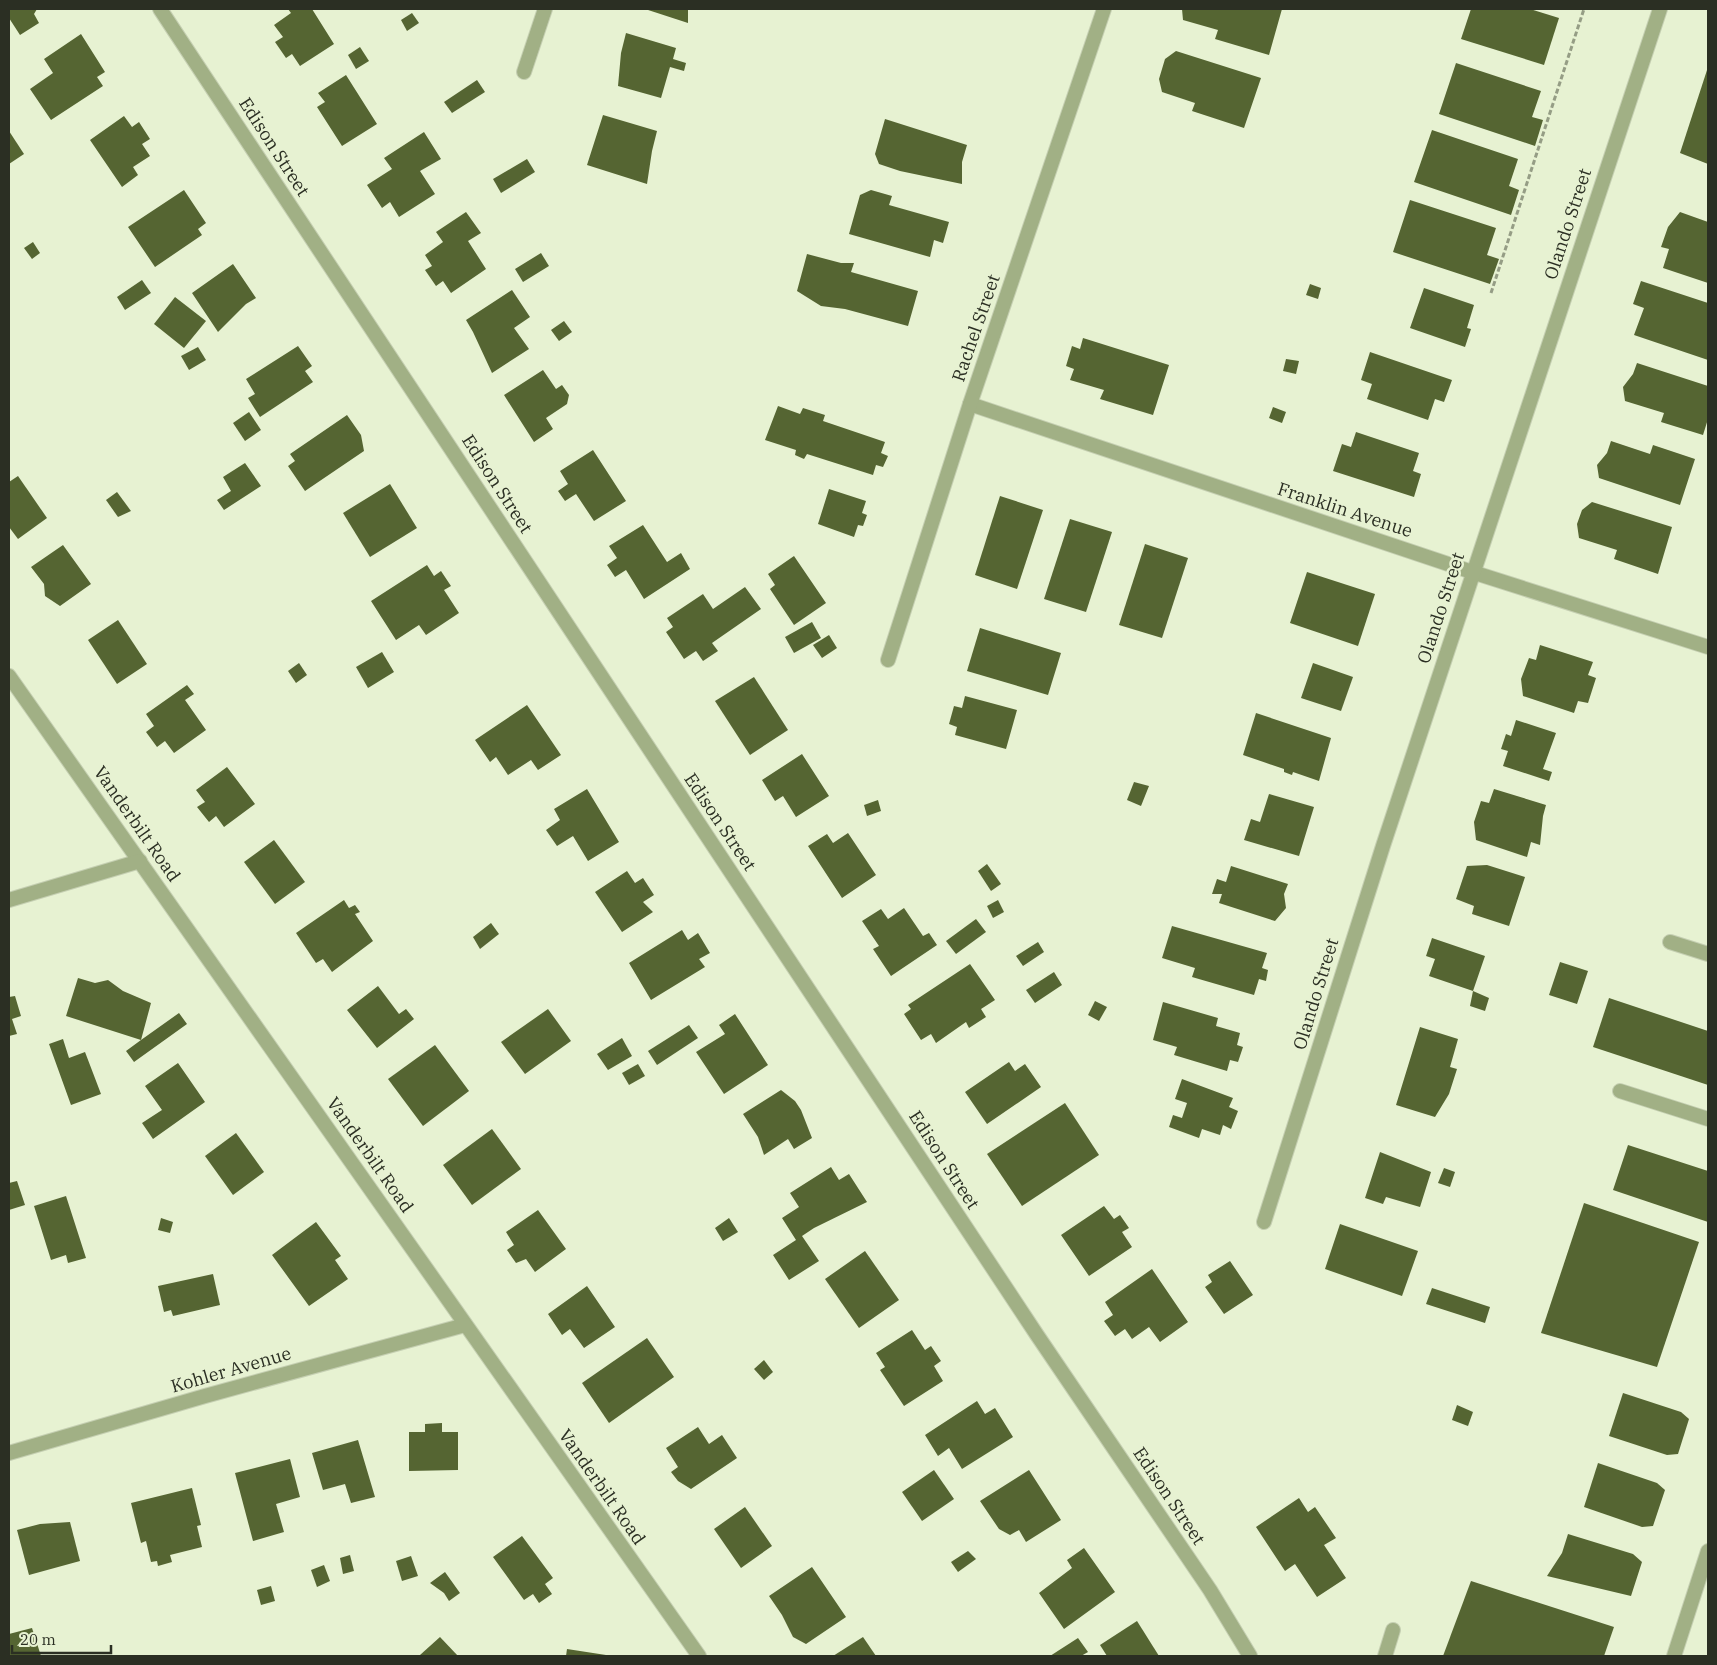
<svg xmlns="http://www.w3.org/2000/svg" width="1717" height="1665" font-family="'IBM Plex Serif',serif">
<style>
.building{fill:#556532}
.lines{fill:none;stroke-linecap:round;stroke-linejoin:round}
.service-casing{stroke:#c5cfb2;stroke-width:16}
.minor-casing{stroke:#c5cfb2;stroke-width:16}
.path{stroke:#959d85;stroke-width:3;stroke-dasharray:5 2.5;stroke-linecap:butt}
.service{stroke:#a1b085;stroke-width:14}
.minor{stroke:#a1b085;stroke-width:14}
.labels{text-anchor:middle;stroke-width:5;stroke-linejoin:round;paint-order:stroke}
.street-label{font-size:18px;fill:#2b2f23;stroke:#e7f2d2}
</style>
<rect width="100%" height="100%" fill="#e7f2d2"/>
<g class="building">
<path d="M9,9H37L34,14L39,23L20,35L9,18Z"/>
<path d="M288,9H312L334,44L300,66L292,54L286,58L275,42L283,37L274,25L291,13Z"/>
<path d="M645,9H688V23Z"/>
<path d="M1182,9H1282L1269,55L1215,39L1218,30L1183,20Z"/>
<path d="M1471,9H1530L1559,18L1544,65L1461,39Z"/>
<path d="M412,13L419,23L407,31L401,20Z"/>
<path d="M626,33L676,48L673,59L686,63L684,71L670,67L661,98L618,86L621,53Z"/>
<path d="M81,34L105,72L97,77L103,86L51,120L30,89L53,73L44,59Z"/>
<path d="M360,47L369,61L356,69L348,55Z"/>
<path d="M1176,51L1261,78L1244,128L1192,111L1195,103L1162,92L1159,79L1165,59Z"/>
<path d="M1456,63L1541,91L1532,117L1543,120L1535,146L1439,114Z"/>
<path d="M1708,67V164L1680,153Z"/>
<path d="M346,75L377,124L342,146L317,107L325,102L318,93Z"/>
<path d="M477,80L485,92L452,113L444,102Z"/>
<path d="M603,115L657,131L652,151L647,184L587,165Z"/>
<path d="M124,116L132,127L139,122L150,139L142,144L150,156L133,167L138,175L122,187L90,140Z"/>
<path d="M885,119L967,145L962,162V184L900,171L879,164L875,154Z"/>
<path d="M1432,130L1518,159L1509,186L1519,190L1511,215L1414,182Z"/>
<path d="M9,131L24,154L9,164Z"/>
<path d="M424,132L441,159L420,171L435,194L399,217L390,202L382,208L367,185L392,169L384,158Z"/>
<path d="M527,159L535,172L501,193L493,179Z"/>
<path d="M184,190L206,223L198,229L202,235L155,267L128,227Z"/>
<path d="M871,190L892,196L889,205L949,222L943,243L934,240L930,257L849,234L860,195Z"/>
<path d="M1410,200L1496,228L1487,255L1499,259L1490,284L1393,252Z"/>
<path d="M466,212L481,233L468,241L486,269L451,293L443,281L436,286L425,270L432,266L425,255L443,242L436,232Z"/>
<path d="M1680,212L1708,222V283L1663,268L1669,249L1661,247L1668,227Z"/>
<path d="M33,242L40,253L32,259L24,248Z"/>
<path d="M541,253L549,266L523,282L515,269Z"/>
<path d="M807,254L841,263H854L851,272L918,291L908,326L845,309L821,306L797,291Z"/>
<path d="M233,264L256,298L246,304L218,332L192,293Z"/>
<path d="M142,280L151,293L125,310L117,297Z"/>
<path d="M1641,281L1708,303V360L1634,335L1644,308L1633,304Z"/>
<path d="M1310,284L1321,288L1318,299L1306,295Z"/>
<path d="M1424,288L1474,305L1467,328L1471,329L1465,347L1410,328Z"/>
<path d="M512,290L530,317L514,328L529,349L492,373L473,332L466,320Z"/>
<path d="M175,297L206,321L184,348L154,324Z"/>
<path d="M564,321L572,332L559,341L551,330Z"/>
<path d="M1083,338L1169,365L1153,415L1100,399L1104,390L1070,380L1074,369L1066,366L1072,346L1080,349Z"/>
<path d="M298,346L312,366L305,371L313,382L260,417L248,398L255,394L246,379Z"/>
<path d="M198,347L206,360L189,370L181,356Z"/>
<path d="M1370,352L1452,380L1444,402L1435,399L1428,420L1367,399L1372,384L1361,380Z"/>
<path d="M1286,359L1299,361L1296,374L1283,371Z"/>
<path d="M1637,363L1708,386V419L1703,435L1661,422L1664,413L1625,401L1623,387L1633,374Z"/>
<path d="M543,370L556,389L562,385L569,395L567,404L546,418L553,429L534,442L504,395Z"/>
<path d="M778,406L800,414L803,408L825,415L823,421L885,442L881,453L888,456L883,467L876,465L873,475L807,454L804,459L795,455L796,450L765,440Z"/>
<path d="M1273,407L1286,412L1282,423L1269,418Z"/>
<path d="M249,412L261,430L245,441L233,423Z"/>
<path d="M347,415L361,435L364,451L305,491L288,466L295,461L290,454Z"/>
<path d="M1356,432L1419,453L1413,471L1421,474L1414,497L1333,471L1342,444L1351,447Z"/>
<path d="M1611,441L1650,454L1653,445L1695,459L1680,505L1599,478L1597,465L1607,453Z"/>
<path d="M593,450L626,501L594,521L576,494L565,501L558,491L568,484L560,471Z"/>
<path d="M245,463L261,486L224,510L217,500L231,491L223,477Z"/>
<path d="M18,476L47,518L18,539L9,527V482Z"/>
<path d="M390,484L417,528L370,557L343,513Z"/>
<path d="M829,489L866,501L862,513L867,515L863,526L858,525L854,537L818,524Z"/>
<path d="M117,492L131,511L118,517L106,500Z"/>
<path d="M1000,496L1043,510L1017,589L975,575Z"/>
<path d="M1592,502L1672,527L1658,574L1614,559L1617,550L1579,538L1577,524L1582,510Z"/>
<path d="M1070,519L1112,532L1086,612L1044,599Z"/>
<path d="M643,525L667,562L681,553L690,569L644,599L626,570L615,577L607,565L617,558L609,546Z"/>
<path d="M1145,544L1188,558L1162,638L1119,625Z"/>
<path d="M63,545L91,584L60,606L45,596L44,584L31,567Z"/>
<path d="M794,556L826,603L794,625L770,589L775,585L768,574Z"/>
<path d="M427,565L434,576L441,571L451,586L444,590L459,613L426,635L419,625L396,640L371,601Z"/>
<path d="M1307,572L1375,594L1358,646L1290,623Z"/>
<path d="M745,587L761,609L712,643L718,651L703,661L696,651L684,659L666,632L673,627L667,618L703,594L713,609Z"/>
<path d="M118,620L147,664L117,684L88,640Z"/>
<path d="M812,622L821,638L794,653L785,637Z"/>
<path d="M980,628L1061,653L1048,695L967,671Z"/>
<path d="M829,635L837,648L822,658L813,645Z"/>
<path d="M1540,645L1593,662L1588,675L1596,678L1588,703L1578,701L1574,713L1523,696L1521,679L1529,658L1536,660Z"/>
<path d="M382,652L394,672L368,688L356,667Z"/>
<path d="M299,663L307,675L296,683L288,671Z"/>
<path d="M1313,663L1353,677L1341,711L1301,698Z"/>
<path d="M754,677L788,730L750,755L715,701Z"/>
<path d="M187,685L194,694L185,700L206,730L174,753L165,741L157,747L146,732L154,726L146,714Z"/>
<path d="M965,696L1017,710L1006,749L955,735L957,727L949,724L954,706L962,708Z"/>
<path d="M527,705L561,755L538,770L531,760L508,775L496,757L490,762L475,740Z"/>
<path d="M1256,713L1331,738L1319,781L1293,772L1292,775L1284,772V769L1243,755Z"/>
<path d="M1516,720L1556,733L1543,769L1552,772L1549,781L1503,766L1508,751L1501,749L1506,734L1511,736Z"/>
<path d="M802,754L829,796L796,817L783,796L775,801L762,780Z"/>
<path d="M227,767L255,804L224,827L216,816L209,822L197,807L205,802L196,790Z"/>
<path d="M1134,782L1149,786L1141,806L1127,800Z"/>
<path d="M587,789L619,842L588,861L573,836L557,846L546,830L560,820L554,809Z"/>
<path d="M1494,789L1546,805L1543,816L1540,845L1531,842L1527,857L1476,840L1474,822L1481,801L1489,803Z"/>
<path d="M1269,794L1314,807L1299,856L1244,840L1251,819L1260,822Z"/>
<path d="M878,800L881,811L867,816L864,805Z"/>
<path d="M848,833L876,875L842,898L808,846L827,834L833,843Z"/>
<path d="M274,840L305,882L275,904L244,862Z"/>
<path d="M987,864L1001,884L991,891L978,871Z"/>
<path d="M1487,865L1525,877L1509,926L1472,914L1474,906L1456,899L1467,866Z"/>
<path d="M1231,866L1288,884L1284,894L1286,908L1275,921L1219,903L1222,894H1212L1217,879L1226,882Z"/>
<path d="M627,871L635,883L643,878L654,895L643,902L653,912L622,932L595,892Z"/>
<path d="M344,900L349,908L355,905L360,912L355,914L373,941L332,972L323,959L316,963L296,933Z"/>
<path d="M998,900L1004,912L993,918L987,906Z"/>
<path d="M904,908L923,936L929,933L937,945L891,976L873,949L879,946L862,921L881,909L888,919Z"/>
<path d="M976,919L986,932L956,954L946,941Z"/>
<path d="M491,923L499,934L480,949L473,937Z"/>
<path d="M1172,926L1267,953L1262,968L1268,970L1266,981L1259,979L1254,995L1192,977L1195,968L1162,958Z"/>
<path d="M682,930L688,940L698,933L710,953L699,959L705,967L651,1000L629,963Z"/>
<path d="M1432,938L1485,956L1473,991L1489,998L1485,1011L1470,1006L1473,991L1429,976L1435,959L1426,956Z"/>
<path d="M1038,942L1044,952L1023,966L1016,956Z"/>
<path d="M1560,962L1588,971L1577,1004L1549,995Z"/>
<path d="M970,964L995,1000L981,1009L986,1017L969,1028L966,1022L936,1043L931,1034L921,1040L904,1014L911,1009L908,1005Z"/>
<path d="M1054,972L1062,985L1035,1003L1026,990Z"/>
<path d="M78,978L95,983L108,980L123,991L151,1003L141,1040L179,1013L187,1024L134,1062L126,1051L141,1040L66,1016Z"/>
<path d="M378,986L399,1014L406,1009L414,1019L377,1048L347,1010Z"/>
<path d="M15,996L21,1016L12,1019L17,1034L9,1036V997Z"/>
<path d="M1609,998L1708,1031V1085L1593,1047Z"/>
<path d="M1095,1001L1107,1007L1099,1021L1088,1015Z"/>
<path d="M1163,1002L1218,1018L1216,1026L1240,1033L1237,1045L1243,1047L1238,1062L1230,1060L1227,1071L1174,1055L1177,1047L1153,1040Z"/>
<path d="M548,1009L571,1041L525,1074L501,1042Z"/>
<path d="M735,1014L768,1065L724,1094L696,1052L725,1034L719,1025Z"/>
<path d="M689,1025L698,1038L657,1065L648,1051Z"/>
<path d="M1420,1027L1458,1039L1450,1067L1457,1069L1449,1094L1435,1117L1396,1105Z"/>
<path d="M622,1038L632,1056L608,1070L597,1054Z"/>
<path d="M63,1039L69,1058L85,1052L101,1094L71,1105L49,1044Z"/>
<path d="M435,1045L469,1091L423,1126L388,1079Z"/>
<path d="M1009,1062L1015,1071L1025,1064L1041,1087L987,1124L965,1092Z"/>
<path d="M178,1063L205,1102L153,1139L142,1123L162,1110L145,1086Z"/>
<path d="M638,1064L645,1076L629,1085L622,1073Z"/>
<path d="M1182,1079L1233,1098L1229,1107L1238,1111L1231,1129L1223,1125L1220,1135L1202,1129L1199,1138L1169,1127L1173,1115L1182,1118L1187,1103L1175,1099Z"/>
<path d="M781,1090L795,1101L801,1110L812,1138L794,1149L788,1139L764,1155L758,1137L743,1114Z"/>
<path d="M1065,1103L1099,1155L1022,1206L987,1154Z"/>
<path d="M492,1129L521,1169L472,1205L443,1165Z"/>
<path d="M236,1133L264,1172L233,1195L205,1156Z"/>
<path d="M1628,1145L1708,1171V1222L1613,1190Z"/>
<path d="M1380,1152L1431,1172L1420,1207L1386,1197L1383,1204L1365,1198Z"/>
<path d="M831,1167L839,1180L849,1174L867,1202L814,1228L802,1236L819,1261L789,1280L773,1255L796,1240L782,1218L799,1207L790,1193Z"/>
<path d="M1444,1168L1455,1172L1450,1187L1438,1183Z"/>
<path d="M17,1181L25,1205L9,1210V1183Z"/>
<path d="M66,1196L86,1258L68,1263L66,1255L51,1260L34,1206Z"/>
<path d="M1584,1203L1699,1242L1657,1367L1541,1333Z"/>
<path d="M1104,1206L1114,1219L1120,1215L1129,1228L1122,1232L1132,1247L1089,1276L1061,1235Z"/>
<path d="M538,1210L566,1249L535,1272L526,1259L516,1263L507,1250L514,1245L506,1232Z"/>
<path d="M161,1218L173,1222L170,1233L158,1230Z"/>
<path d="M729,1218L738,1232L723,1241L715,1228Z"/>
<path d="M316,1222L341,1256L335,1260L348,1279L309,1306L272,1255Z"/>
<path d="M1340,1224L1418,1251L1402,1296L1325,1269Z"/>
<path d="M865,1251L899,1300L859,1328L825,1279Z"/>
<path d="M1230,1261L1253,1295L1224,1314L1205,1287L1212,1282L1208,1275Z"/>
<path d="M1152,1269L1188,1322L1160,1342L1149,1327L1132,1339L1125,1329L1115,1336L1104,1321L1113,1315L1105,1302Z"/>
<path d="M213,1274L220,1305L173,1316L171,1310L164,1312L158,1286Z"/>
<path d="M587,1286L615,1327L584,1348L570,1329L562,1335L548,1314Z"/>
<path d="M1432,1288L1490,1307L1485,1323L1426,1304Z"/>
<path d="M912,1330L925,1350L931,1346L941,1361L934,1366L943,1381L904,1406L880,1370L885,1367L876,1353Z"/>
<path d="M647,1338L674,1377L609,1423L582,1383Z"/>
<path d="M764,1360L773,1372L764,1380L754,1369Z"/>
<path d="M1623,1393L1681,1412L1689,1419L1678,1454L1667,1455L1609,1436Z"/>
<path d="M977,1401L985,1414L995,1408L1013,1437L962,1469L949,1448L938,1456L925,1435Z"/>
<path d="M1457,1405L1473,1412L1468,1426L1452,1420Z"/>
<path d="M442,1423V1432H458V1470L409,1471V1432H425V1424Z"/>
<path d="M698,1427L709,1444L722,1435L737,1458L691,1489L678,1481L671,1472L678,1467L666,1448Z"/>
<path d="M358,1440L375,1497L351,1503L345,1484L323,1490L312,1453Z"/>
<path d="M290,1459L300,1497L276,1504L284,1532L253,1541L235,1473Z"/>
<path d="M1598,1463L1657,1483L1665,1490L1653,1526L1642,1527L1584,1507Z"/>
<path d="M934,1470L954,1499L922,1521L902,1492Z"/>
<path d="M1029,1470L1061,1520L1026,1542L1019,1530L1010,1535L999,1529L980,1501Z"/>
<path d="M192,1488L201,1525L197,1526L202,1547L170,1555L172,1562L158,1566L157,1561L151,1562L146,1541L141,1543L131,1503Z"/>
<path d="M1299,1498L1308,1512L1315,1507L1336,1538L1324,1545L1346,1578L1317,1597L1295,1564L1285,1571L1256,1527Z"/>
<path d="M745,1507L772,1546L741,1568L714,1529Z"/>
<path d="M70,1522L80,1561L29,1575L17,1530L40,1524Z"/>
<path d="M1568,1534L1633,1554L1642,1562L1631,1596L1547,1576L1562,1553Z"/>
<path d="M522,1536L553,1578L545,1584L552,1594L539,1603L533,1594L524,1600L493,1557Z"/>
<path d="M1084,1548L1115,1592L1064,1629L1039,1593L1072,1568L1067,1560Z"/>
<path d="M968,1551L976,1559L958,1572L951,1562Z"/>
<path d="M350,1555L354,1571L343,1574L340,1558Z"/>
<path d="M411,1556L418,1576L402,1581L396,1561Z"/>
<path d="M324,1565L330,1581L317,1587L311,1570Z"/>
<path d="M812,1567L846,1617L806,1644L793,1637L782,1615L769,1596Z"/>
<path d="M445,1572L460,1593L449,1601L444,1593L430,1583Z"/>
<path d="M1471,1581L1614,1627L1604,1656H1443Z"/>
<path d="M271,1586L275,1601L261,1605L257,1590Z"/>
<path d="M1137,1621L1159,1656H1107L1100,1645Z"/>
<path d="M32,1628L41,1656H9V1634Z"/>
<path d="M440,1637L458,1656H421L420,1655Z"/>
<path d="M863,1637L876,1656H833Z"/>
<path d="M1078,1638L1088,1652L1081,1656H1050Z"/>
<path d="M567,1649L606,1655V1656H566Z"/>
</g>
<g class="lines">
<defs>
<g id="service">
<path d="M1670,942L1708,954"/>
<path d="M1620,1091L1708,1119"/>
<path d="M1385,1656L1393,1630"/>
</g>
<g id="minor">
<path d="M160,9L1037,1335L1210,1590L1250,1656"/>
<path d="M524,72L545,9"/>
<path d="M970,404L1472,572L1708,647"/>
<path d="M888,660L970,404L1104,9"/>
<path d="M9,676C241,1001 467,1331 699,1656"/>
<path d="M9,900L140,861"/>
<path d="M1264,1222L1383,846L1660,9"/>
<path d="M9,1453L205,1396L465,1325"/>
<path d="M1674,1656L1708,1551"/>
</g>
</defs>
<use href="#service" class="service-casing"/>
<use href="#minor" class="minor-casing"/>
<path class="path" d="M1491,293L1584,9"/>
<use href="#service" class="service"/>
<use href="#minor" class="minor"/>
</g>
<g class="labels">
<g class="street-label">
<text transform="translate(274 147) rotate(57)" y="6">Edison Street</text>
<text transform="translate(1568 224) rotate(-72)" y="6">Olando Street</text>
<text transform="translate(976 328) rotate(-71)" y="6">Rachel Street</text>
<text transform="translate(497 484) rotate(57)" y="6">Edison Street</text>
<text transform="translate(1345 510) rotate(18)" y="6">Franklin Avenue</text>
<text transform="translate(1441 608) rotate(-72)" y="6">Olando Street</text>
<text transform="translate(720 822) rotate(56)" y="6">Edison Street</text>
<text transform="translate(137 824) rotate(55)" y="6">Vanderbilt Road</text>
<text transform="translate(1316 994) rotate(-73)" y="6">Olando Street</text>
<text transform="translate(370 1155) rotate(55)" y="6">Vanderbilt Road</text>
<text transform="translate(944 1160) rotate(57)" y="6">Edison Street</text>
<text transform="translate(231 1370) rotate(-16)" y="6">Kohler Avenue</text>
<text transform="translate(602 1487) rotate(55)" y="6">Vanderbilt Road</text>
<text transform="translate(1169 1496) rotate(56)" y="6">Edison Street</text>
</g>
</g>
<rect width="1717" height="1665" fill="none" stroke="#2b2f23" stroke-width="20"/>
<path d="M12 1645v8h99v-8" fill="none" stroke="#2b2f23" stroke-width="2.5"/>
<text x="20" y="1645" font-size="15" fill="#2b2f23" stroke="#e7f2d2" stroke-width="4" paint-order="stroke">20 m</text>
</svg>
